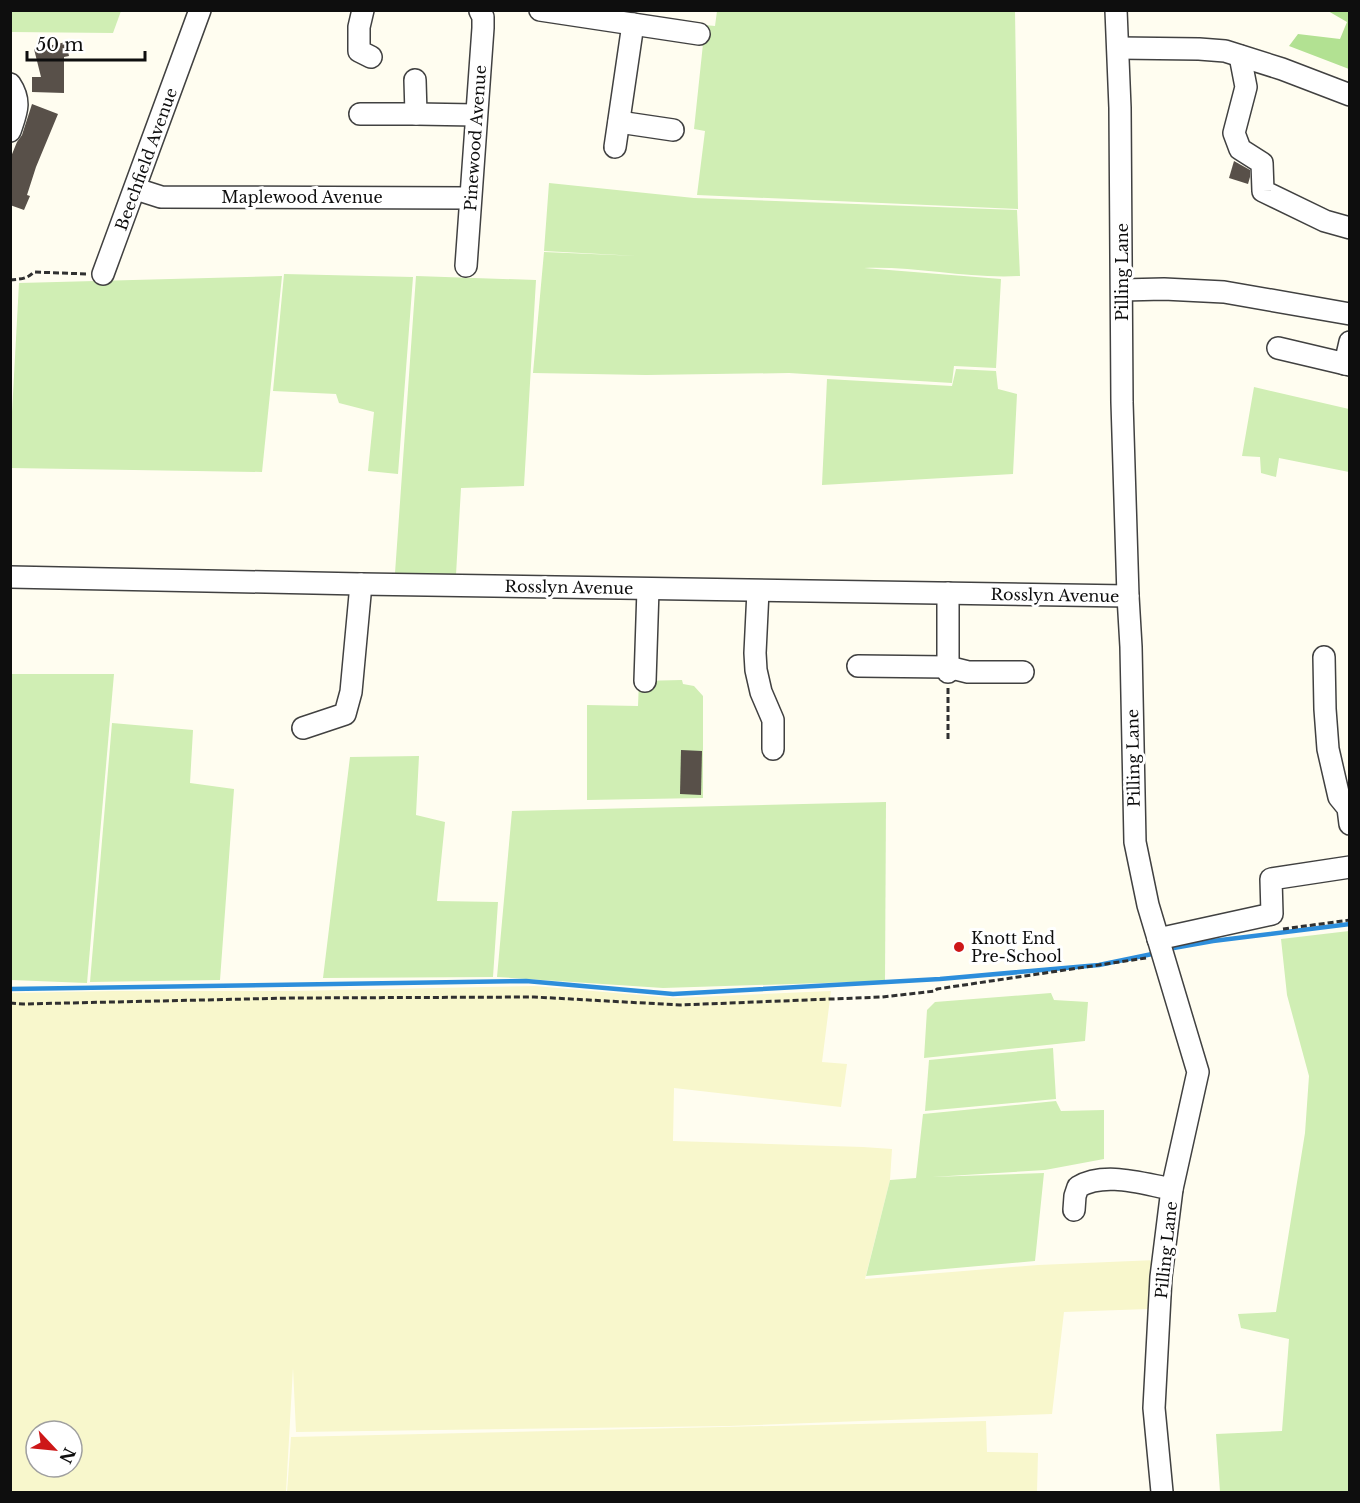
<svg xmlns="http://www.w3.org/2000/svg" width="1360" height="1503" font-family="'Libre Baskerville',serif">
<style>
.farmland{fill:#f8f7cc;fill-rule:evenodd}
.green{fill:#d0eeb4}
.forest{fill:#b2e192}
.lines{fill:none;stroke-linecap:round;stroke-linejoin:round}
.stream{stroke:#2d8edb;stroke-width:4.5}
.building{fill:#585049}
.minor-casing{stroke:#414141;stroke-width:24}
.path{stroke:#303030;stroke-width:3;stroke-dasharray:6 3;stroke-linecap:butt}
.minor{stroke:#fff;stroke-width:21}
.poi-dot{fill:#cd1718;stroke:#fff;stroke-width:2}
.labels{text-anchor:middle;stroke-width:6;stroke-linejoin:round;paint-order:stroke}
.street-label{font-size:16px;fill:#0e0e0e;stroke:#fff}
.poi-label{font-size:16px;fill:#0e0e0e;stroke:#fff;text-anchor:start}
</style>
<rect width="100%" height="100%" fill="#fffdf0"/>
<g class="farmland">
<path d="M535,986L675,998L831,991L822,1062L847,1064L841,1107L674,1088L673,1141L863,1147L892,1149L890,1180L865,1279L1038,1265L1156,1260L1148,1309L1064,1312L1052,1414L729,1426L296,1432L293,1368L286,1492H11L10,993L113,991H291ZM36,1431H72V1467H36Z"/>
<path d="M986,1421L987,1452L1038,1453L1037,1492H287L291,1437Z"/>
</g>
<g class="green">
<path d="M11,10H121V11L113,33L11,32Z"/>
<path d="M717,11H1015L1018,209L697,195L705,131L694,129L705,25L715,26Z"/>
<path d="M549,183L694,198L1017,210L1020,276C968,279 916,266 864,268L1001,279L996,368L954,366L952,383L789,373L646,375L533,373L544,252L638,256L544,251Z"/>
<path d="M284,274L413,277L398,474L368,471L374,412L339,403L336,394L273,391Z"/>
<path d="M282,276L262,472L11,468V431L19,283Z"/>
<path d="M416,276L536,280L524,486L461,488L456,575L395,573Z"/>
<path d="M956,369L996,371L998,389L1017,394L1013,474L822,485L827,379L952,386Z"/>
<path d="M1254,387L1349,409V472L1279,458L1276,477L1261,473L1260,457L1242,456Z"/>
<path d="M11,674H114L87,983L11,980Z"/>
<path d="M682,680L683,684L694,686L703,696V798L587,800V705L638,706L639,681Z"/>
<path d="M112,723L193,730L190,783L234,789L220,980L90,982Z"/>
<path d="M419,756L416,815L445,822L437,901L498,902L493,977L323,978L350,757Z"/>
<path d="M886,802L885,981L663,988L497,977L512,811Z"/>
<path d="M1349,931V1492H1220L1216,1434L1282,1431L1289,1339L1241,1328L1238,1314L1276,1312L1305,1133L1309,1076L1287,995L1281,939Z"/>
<path d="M1051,993L1054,1000L1088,1002L1085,1041L924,1058L927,1010L935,1002Z"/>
<path d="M1053,1048L1056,1099L925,1111L929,1060Z"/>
<path d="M1056,1101L1061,1111L1104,1110V1159L1045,1170L932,1177L1044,1173L1035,1261L866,1276L890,1180L916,1178L923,1114Z"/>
</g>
<path class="forest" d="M1328,11H1349V69L1289,46L1298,34L1340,39L1347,22Z"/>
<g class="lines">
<g class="stream">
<path d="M1168,949L1213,941L1350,924"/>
<path d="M10,989L526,981L673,994L940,979L1099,965L1157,953"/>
</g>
</g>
<g class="building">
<path d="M66,42L69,56L64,57V93L32,92V77H41L34,49Z"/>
<path d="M32,104L58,114L36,167L27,195L30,196L24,210L10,205V159L17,142L22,135Z"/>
<path d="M1234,161L1250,170V177L1248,184L1229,178Z"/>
<path d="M681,750L702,751L701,795L680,794Z"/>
</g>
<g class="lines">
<defs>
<g id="minor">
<path d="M363,10L359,27V51L371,57"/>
<path d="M540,10L699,34"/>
<path d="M1116,10L1120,108L1122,402L1128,596L1131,647L1135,842L1148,905L1198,1072L1172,1189L1161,1277L1154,1408L1162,1492"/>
<path d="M1118,48L1199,49L1225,51L1282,69L1350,95"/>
<path d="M1240,56L1246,87L1234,133L1240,149L1262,163L1263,191L1325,221L1350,228"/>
<path d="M415,80L416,114"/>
<path d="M10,84C22,102 16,113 10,131"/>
<path d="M360,114H416L476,115"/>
<path d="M619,122L673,130"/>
<path d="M615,147L633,24"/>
<path d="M136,189L161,197L470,198"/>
<path d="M466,266L483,28V17L480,11"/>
<path d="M103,274L200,10"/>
<path d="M1122,290L1164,289L1224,292L1350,314"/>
<path d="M1278,348L1350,365"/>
<path d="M1345,364L1350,342"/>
<path d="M10,577L361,584L1128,596"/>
<path d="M758,591L755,653L756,670L761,692L773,720V749"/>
<path d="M1324,657L1325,709L1328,749L1339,797L1348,808L1350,824"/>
<path d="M858,666L948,667L968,672H1023"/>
<path d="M948,672V593"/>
<path d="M645,681L648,589"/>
<path d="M303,728L345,714L351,692L361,584"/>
<path d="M1158,939L1272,914L1271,879L1350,867"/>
<path d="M1074,1210L1075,1196L1078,1187C1105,1171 1143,1184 1172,1189"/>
</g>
</defs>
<use href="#minor" class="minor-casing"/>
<g class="path">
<path d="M10,280C21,279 27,279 34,272L87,274"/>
<path d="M948,688V739"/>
<path d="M1283,929L1350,920"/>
<path d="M10,1003L23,1004L292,998L534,997L680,1005L882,997L935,991L937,989L1146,958"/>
</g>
<use href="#minor" class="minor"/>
</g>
<circle class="poi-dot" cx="959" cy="947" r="6"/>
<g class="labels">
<g class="street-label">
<text transform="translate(475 138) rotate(-86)" y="6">Pinewood Avenue</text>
<text transform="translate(146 159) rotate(-70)" y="6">Beechfield Avenue</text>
<text x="302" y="203">Maplewood Avenue</text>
<text transform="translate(1122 272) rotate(-90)" y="6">Pilling Lane</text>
<text transform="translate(569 587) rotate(1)" y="6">Rosslyn Avenue</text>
<text transform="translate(1055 595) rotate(1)" y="6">Rosslyn Avenue</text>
<text transform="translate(1133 758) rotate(-91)" y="6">Pilling Lane</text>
<text transform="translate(1166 1250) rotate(-84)" y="6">Pilling Lane</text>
</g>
<g class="poi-label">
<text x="971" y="944">Knott End<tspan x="971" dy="18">Pre-School</tspan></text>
</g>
</g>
<rect width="1360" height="1503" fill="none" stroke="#0e0e0e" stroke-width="24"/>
<g transform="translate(54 1449) rotate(116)"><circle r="28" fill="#ffffff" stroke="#9f9f9f" stroke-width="1.5"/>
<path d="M0-4.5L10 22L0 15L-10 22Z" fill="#cd1718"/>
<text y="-9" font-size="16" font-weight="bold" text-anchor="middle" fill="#0e0e0e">N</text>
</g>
<path d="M27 51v9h118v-9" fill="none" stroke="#0e0e0e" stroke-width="3"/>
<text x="36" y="51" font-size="18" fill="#0e0e0e" stroke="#ffffff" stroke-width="4.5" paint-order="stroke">50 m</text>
</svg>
